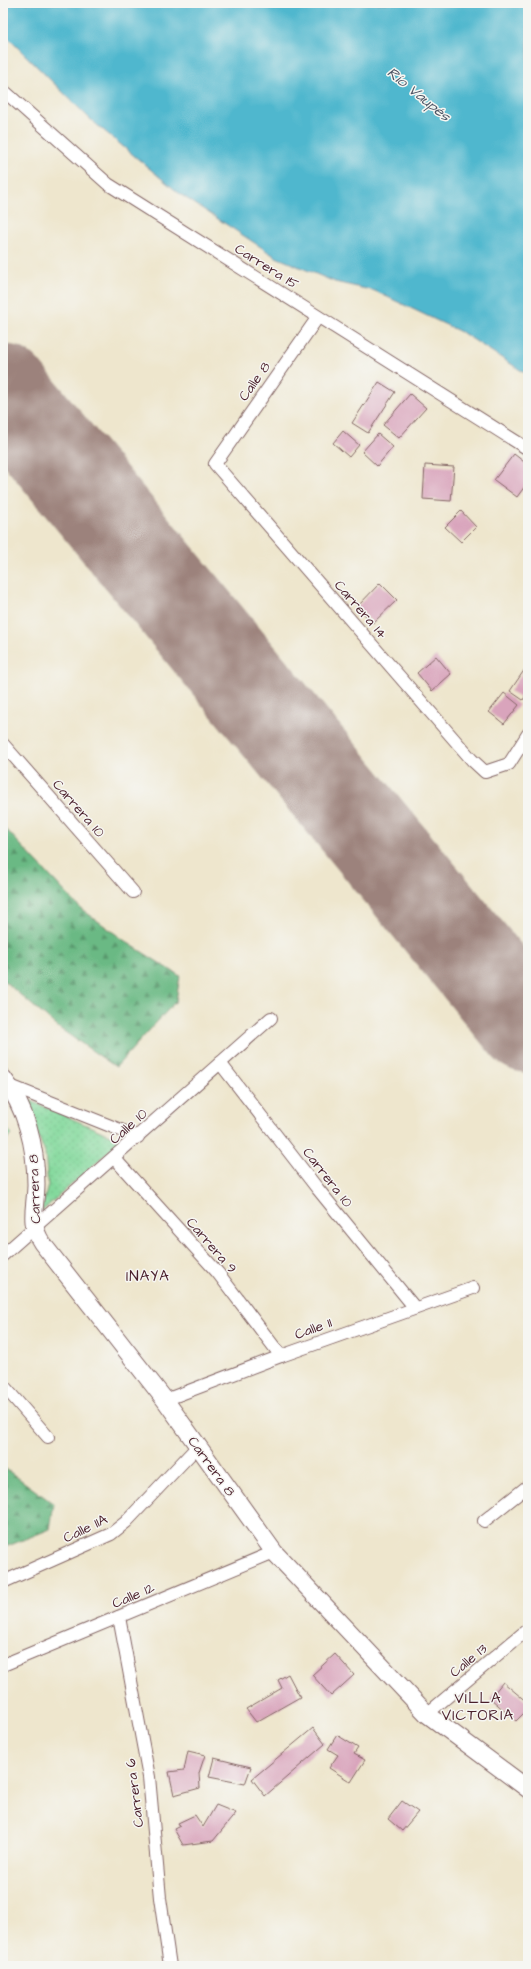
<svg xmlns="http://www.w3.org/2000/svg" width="531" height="1969" font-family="'Architects Daughter',sans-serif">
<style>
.grass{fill:url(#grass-dots);stroke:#667c64}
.forest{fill:url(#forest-firs);stroke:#5a6c58}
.park{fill:#83d99c;stroke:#667c64}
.water{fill:#50b7ce;stroke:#4d6b7c}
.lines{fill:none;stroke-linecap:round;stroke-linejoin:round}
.runway{stroke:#9c827c;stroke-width:94}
.building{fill:#d9a4bc}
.street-casing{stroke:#836564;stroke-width:14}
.secondary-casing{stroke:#836564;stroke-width:19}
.street{stroke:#fff;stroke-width:12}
.secondary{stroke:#fff;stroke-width:17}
.labels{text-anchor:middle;stroke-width:3;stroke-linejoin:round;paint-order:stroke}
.street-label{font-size:14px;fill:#4a1f2b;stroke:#f6f6f2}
.water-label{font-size:15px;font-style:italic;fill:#4c5464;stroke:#f6f6f2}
.neighbourhood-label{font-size:15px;letter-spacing:1px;fill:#4a1f2b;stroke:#f6f6f2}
</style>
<defs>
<pattern id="grass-dots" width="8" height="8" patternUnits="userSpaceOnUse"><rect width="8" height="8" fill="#83d99c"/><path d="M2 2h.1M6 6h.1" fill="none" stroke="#73ba87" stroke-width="1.8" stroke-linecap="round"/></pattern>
<pattern id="forest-firs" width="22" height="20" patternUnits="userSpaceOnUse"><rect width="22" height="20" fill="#6ab984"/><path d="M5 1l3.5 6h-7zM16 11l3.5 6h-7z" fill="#59966c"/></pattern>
</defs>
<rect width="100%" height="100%" fill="#f6f6f2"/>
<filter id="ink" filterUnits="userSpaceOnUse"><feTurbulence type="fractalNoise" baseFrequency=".025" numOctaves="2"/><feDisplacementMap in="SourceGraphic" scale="8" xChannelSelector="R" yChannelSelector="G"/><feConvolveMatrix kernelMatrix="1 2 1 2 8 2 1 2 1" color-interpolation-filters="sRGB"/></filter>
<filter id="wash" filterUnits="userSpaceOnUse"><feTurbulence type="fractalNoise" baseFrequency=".012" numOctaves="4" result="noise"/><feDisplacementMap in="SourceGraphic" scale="16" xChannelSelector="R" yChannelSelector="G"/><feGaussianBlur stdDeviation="0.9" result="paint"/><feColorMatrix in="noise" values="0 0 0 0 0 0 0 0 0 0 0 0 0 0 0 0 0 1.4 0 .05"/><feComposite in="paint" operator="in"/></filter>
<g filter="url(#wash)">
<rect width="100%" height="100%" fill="#eee6cd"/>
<path class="grass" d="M24,1098L121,1140L41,1212L48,1185L45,1153Z"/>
<g class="forest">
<path d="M3,826L80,908L128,943L180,976L176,1001L116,1067L59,1028L3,980Z"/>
<path d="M3,1467L54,1504L50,1529L3,1548Z"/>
</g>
<path class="park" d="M3,1125L12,1134L3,1143Z"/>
<path class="water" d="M3,3H528V375L463,333L375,291L335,282L276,257L180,194L90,119L3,33Z"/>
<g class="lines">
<path class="runway" d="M3,391L528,1026"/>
</g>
<g id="blocks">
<g class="building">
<path d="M379,382L395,392L368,433L352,423Z"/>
<path d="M410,394L426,408L399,438L383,425Z"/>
<path d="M343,431L359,445L349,457L333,443Z"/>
<path d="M378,434L393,447L377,466L362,452Z"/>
<path d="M514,454L528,465V482L517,497L494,480Z"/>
<path d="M425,465L454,467L451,501L423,499Z"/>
<path d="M461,511L476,527L461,542L445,527Z"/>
<path d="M380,583L397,600L373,623L357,607Z"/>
<path d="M436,656L451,674L432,691L417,673Z"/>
<path d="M525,669L528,671V692L523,700L510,691Z"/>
<path d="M504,693L519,705L504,724L489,712Z"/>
<path d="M335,1654L354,1675L331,1696L312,1675Z"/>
<path d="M288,1674L300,1697L256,1722L246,1709L282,1688L278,1680Z"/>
<path d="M503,1682L528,1703V1709L516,1721L490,1698Z"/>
<path d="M313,1728L325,1744L265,1796L252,1779Z"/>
<path d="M337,1735L358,1748L354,1754L365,1760L351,1782L329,1768L338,1755L328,1749Z"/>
<path d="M188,1751L205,1755L199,1773L200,1788L174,1795L169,1772L184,1770Z"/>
<path d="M214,1758L251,1767L245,1784L209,1777Z"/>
<path d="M402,1801L418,1812L402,1831L388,1819Z"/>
<path d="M216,1805L236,1813L213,1841L183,1845L174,1829L180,1826L178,1823L195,1815L203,1827Z"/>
</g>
</g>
</g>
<g filter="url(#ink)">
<use href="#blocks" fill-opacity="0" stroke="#836564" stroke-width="1"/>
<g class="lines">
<defs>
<g id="street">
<path d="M3,90L108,184L528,449"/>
<path d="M318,317L215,464L472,760L485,772L509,764L528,734"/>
<path d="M3,744L133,892"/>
<path d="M220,1063L317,1188L415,1308"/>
<path d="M8,1085L138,1137"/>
<path d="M114,1158L218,1273L281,1356"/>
<path d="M3,1255L271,1018"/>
<path d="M3,1385L48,1437"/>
<path d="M165,1400L281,1356L473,1288"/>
<path d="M484,1521L528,1486"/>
<path d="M3,1582L111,1534L126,1522L198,1446"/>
<path d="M119,1617L149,1777L160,1898L170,1966"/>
<path d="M3,1665L274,1552"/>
<path d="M427,1714L528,1629"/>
</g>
<path id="secondary" d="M3,1078C26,1107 36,1147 36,1184C36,1207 28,1222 42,1243L165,1400L274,1552L427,1714L528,1789"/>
</defs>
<use href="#street" class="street-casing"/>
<use href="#secondary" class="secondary-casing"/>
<use href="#street" class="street"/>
<use href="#secondary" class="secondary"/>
</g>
</g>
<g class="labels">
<g class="street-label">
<text transform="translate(267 266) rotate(32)" y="5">Carrera 15</text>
<text transform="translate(254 381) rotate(-55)" y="5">Calle 8</text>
<text transform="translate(361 609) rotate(49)" y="5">Carrera 14</text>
<text transform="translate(79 808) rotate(49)" y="5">Carrera 10</text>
<text transform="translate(128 1126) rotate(-42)" y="5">Calle 10</text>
<text transform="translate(328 1177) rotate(52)" y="5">Carrera 10</text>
<text transform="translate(34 1189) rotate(-92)" y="5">Carrera 8</text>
<text transform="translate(212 1245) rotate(49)" y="5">Carrera 9</text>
<text transform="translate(313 1328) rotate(-20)" y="5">Calle 11</text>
<text transform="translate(212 1466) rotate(54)" y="5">Carrera 8</text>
<text transform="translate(85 1528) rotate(-26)" y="5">Calle 11A</text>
<text transform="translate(133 1595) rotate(-23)" y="5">Calle 12</text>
<text transform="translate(468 1660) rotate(-40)" y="5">Calle 13</text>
<text transform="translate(134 1793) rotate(-97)" y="5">Carrera 6</text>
</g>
<g class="water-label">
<text transform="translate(419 94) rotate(39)" y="5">Río Vaupés</text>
</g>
<g class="neighbourhood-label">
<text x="148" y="1281">INAYA</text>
<text x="478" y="1703">VILLA<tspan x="478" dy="17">VICTORIA</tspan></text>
</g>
</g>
<rect width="531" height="1969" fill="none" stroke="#f6f6f2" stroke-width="16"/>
</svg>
